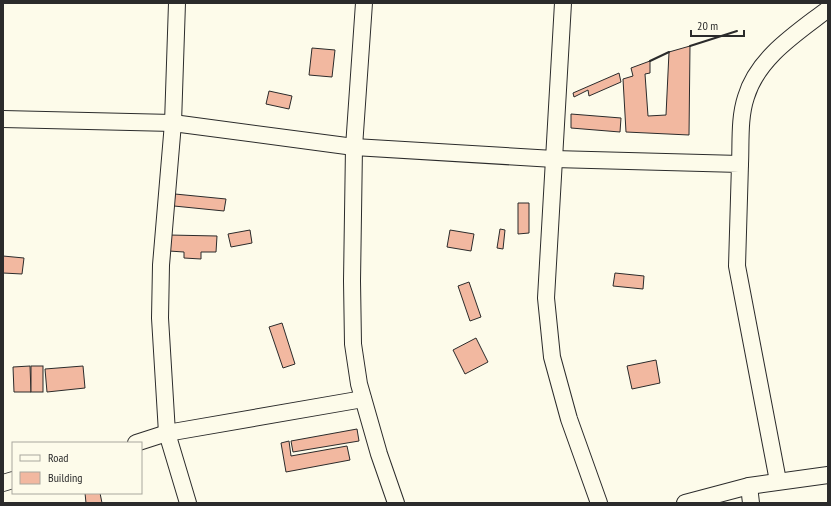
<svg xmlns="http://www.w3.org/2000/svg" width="831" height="506" font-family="'PT Sans Narrow',sans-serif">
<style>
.building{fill:#f2b8a0;stroke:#2b2b2b}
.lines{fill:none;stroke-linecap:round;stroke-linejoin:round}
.minor-casing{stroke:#2b2b2b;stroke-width:18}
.minor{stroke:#fdfbea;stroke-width:16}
.wall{stroke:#2b2b2b;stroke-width:2}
</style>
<rect width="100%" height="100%" fill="#fdfbea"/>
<g class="building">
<path d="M690,46L689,135L626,132L623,79L633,76L631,68L650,61V73L645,74L648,116L666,115L669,52Z"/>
<path d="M312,48L335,50L332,77L309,75Z"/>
<path d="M619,73L621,82L589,96L588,90L574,97L573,93Z"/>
<path d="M269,91L292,96L289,109L266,104Z"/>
<path d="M571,114L621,118L620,132L571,128Z"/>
<path d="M175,194L226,199L224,211L174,206Z"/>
<path d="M518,203H529V233L518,234Z"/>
<path d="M500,229L505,230L503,249L497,248Z"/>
<path d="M250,230L252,243L231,247L228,234Z"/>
<path d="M450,230L474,234L471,251L447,247Z"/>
<path d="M169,235L217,236L216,252H201V259L184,258V252L169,251Z"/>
<path d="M3,256L24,258L22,274L3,273Z"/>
<path d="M615,273L644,276L643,289L613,286Z"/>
<path d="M469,282L481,317L470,321L458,286Z"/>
<path d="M282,323L295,364L283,368L269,327Z"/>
<path d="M476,338L488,362L465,374L453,350Z"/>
<path d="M656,360L660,383L632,389L627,366Z"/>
<path d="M30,366L31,392H14L13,367Z"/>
<rect x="31" y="366" width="12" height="26"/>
<path d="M83,366L85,388L47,392L45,369Z"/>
<path d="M357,429L359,441L293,452L291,441Z"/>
<path d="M289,441L291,456L347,446L350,460L286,472L281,443Z"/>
<path d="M85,493H100L102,503H86Z"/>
</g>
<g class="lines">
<defs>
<g id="minor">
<path d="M177,3L173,123L161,265L160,318L167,433L188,503"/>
<path d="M364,3L354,147L352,281L353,344L359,384L379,454L396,503"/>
<path d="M563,3L546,298L552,357L569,419L599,503"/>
<path d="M3,119L173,123L354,147L554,159L740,164L737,266L778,481"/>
<path d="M740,164C741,142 739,118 746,97C758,57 797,33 828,9"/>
<path d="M136,443L167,433L363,399"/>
<path d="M3,483L13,480"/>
<path d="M749,486L751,503"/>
<path d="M685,503L749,486L828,475"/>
</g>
</defs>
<use href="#minor" class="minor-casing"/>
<use href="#minor" class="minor"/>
<g class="wall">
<path d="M690,46L737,31"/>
<path d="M650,61L669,52"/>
</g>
</g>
<rect width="831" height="506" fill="none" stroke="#2b2b2b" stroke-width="8"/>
<rect x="12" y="442" width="130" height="52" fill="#fdfbea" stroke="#a9a89e"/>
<rect x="20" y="455" width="20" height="6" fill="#fdfbea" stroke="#a9a89e"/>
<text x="48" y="462" font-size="12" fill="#2b2b2b">Road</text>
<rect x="20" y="472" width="20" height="12" fill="#f2b8a0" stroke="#a9a89e"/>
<text x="48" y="482" font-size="12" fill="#2b2b2b">Building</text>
<path d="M691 30v6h53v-6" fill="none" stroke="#2b2b2b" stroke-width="2"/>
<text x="697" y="30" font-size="12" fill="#2b2b2b" stroke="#fdfbea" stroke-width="3" paint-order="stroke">20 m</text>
</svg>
